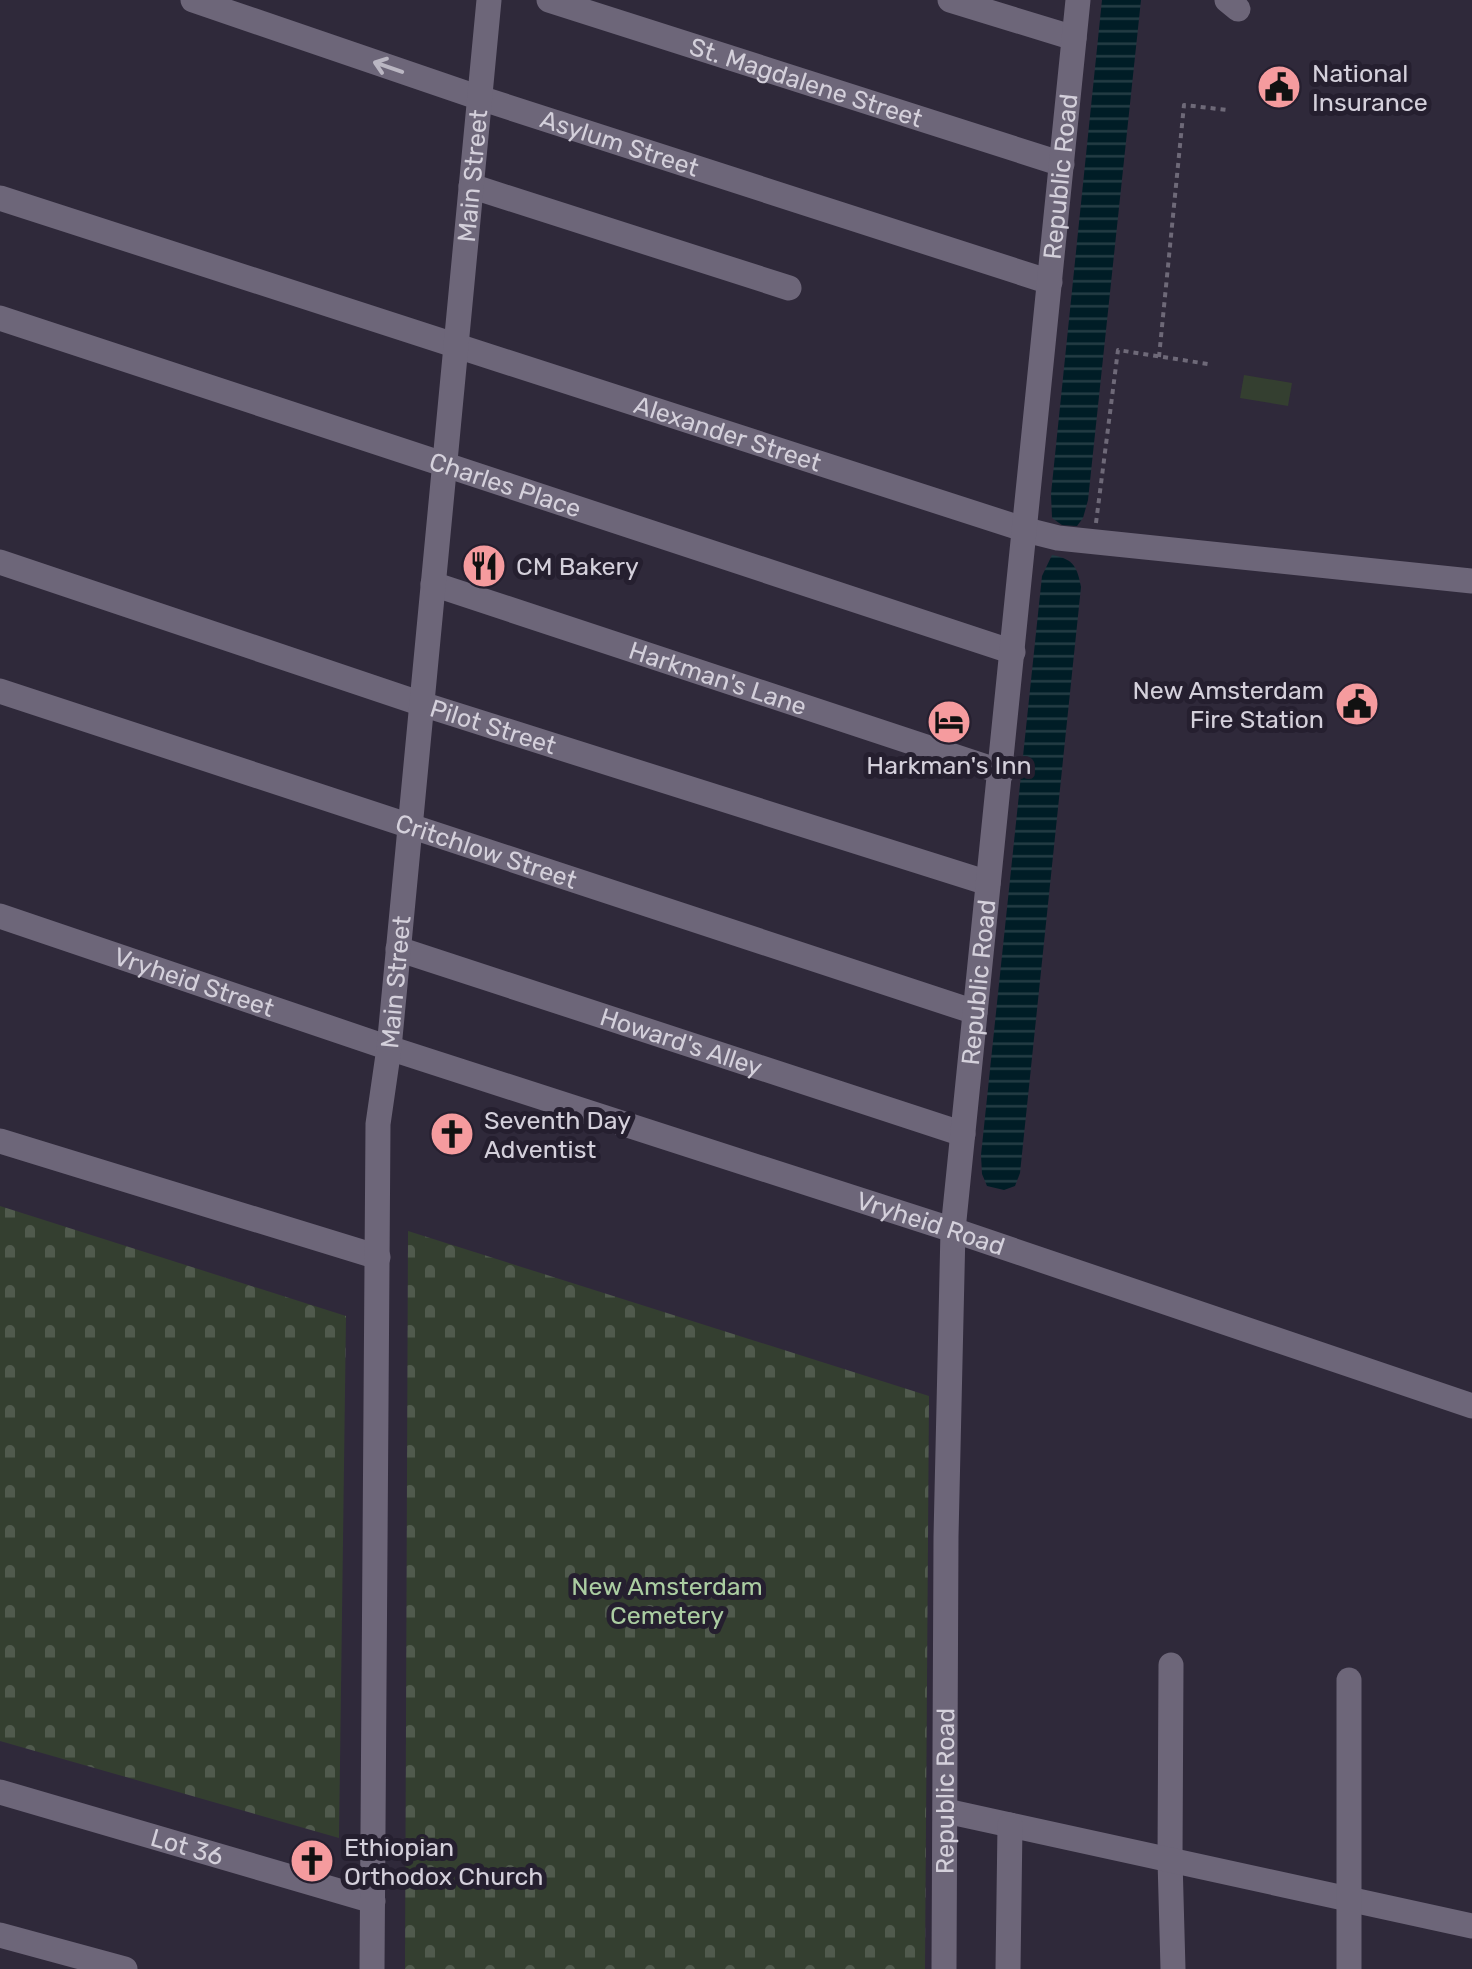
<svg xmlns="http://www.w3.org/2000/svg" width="1472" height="1969" font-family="Rubik,sans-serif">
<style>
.green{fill:#343f30}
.cemetery{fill:url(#cemetery-stones)}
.water{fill:url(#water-rules)}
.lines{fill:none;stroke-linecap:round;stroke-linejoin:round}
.path{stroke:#6e6978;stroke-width:4;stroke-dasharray:5 5;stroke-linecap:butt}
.minor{stroke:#6d6679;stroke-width:25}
.oneway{stroke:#bab6c2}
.labels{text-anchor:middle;stroke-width:10;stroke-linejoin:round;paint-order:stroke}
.poi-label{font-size:25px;fill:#d4d0db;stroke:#251f2f;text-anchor:start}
.street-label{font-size:25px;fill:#d4d0db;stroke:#251f2f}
.park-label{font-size:25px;fill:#abcda2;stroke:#251f2f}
</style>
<defs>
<pattern id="cemetery-stones" width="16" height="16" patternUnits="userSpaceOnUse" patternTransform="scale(2.5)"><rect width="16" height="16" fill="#343f30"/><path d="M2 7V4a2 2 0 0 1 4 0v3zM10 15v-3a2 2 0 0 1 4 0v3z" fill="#505a4d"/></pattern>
<pattern id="water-rules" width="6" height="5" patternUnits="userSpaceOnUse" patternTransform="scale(2.5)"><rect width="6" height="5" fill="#001d26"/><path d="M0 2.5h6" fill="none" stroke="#243d45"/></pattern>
</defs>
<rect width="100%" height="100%" fill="#2f293a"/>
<path class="green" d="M1244,375L1292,383L1288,406L1240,398Z"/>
<g class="cemetery">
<path d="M0,1206L346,1316L339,1838L0,1741Z"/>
<path d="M408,1231L929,1396L925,1969H405Z"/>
</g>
<g class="water">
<path d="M1102,0H1141L1088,500L1083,518L1077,526L1062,525L1052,518L1051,494Z"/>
<path d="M1052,555C1074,559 1077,567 1081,587L1020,1173L1015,1186L1004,1190L987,1186L982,1174L981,1155L1042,576Z"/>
</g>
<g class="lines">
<g class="path">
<path d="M1159,357L1184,105L1227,110"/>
<path d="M1096,523L1118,350L1208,364"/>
</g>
<g class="minor">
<path id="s1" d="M193,0L480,98L1050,282"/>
<path id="s2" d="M549,0L1062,164"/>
<path d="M950,0L1074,38"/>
<path d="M1227,0L1238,9"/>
<path d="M471,186L789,288"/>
<path id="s3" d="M0,198L1026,530L1058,538L1472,581"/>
<path id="s4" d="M0,318L1013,652"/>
<path id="s5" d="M0,562L422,704L988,883"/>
<path id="s6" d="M433,584L1002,772"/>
<path id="s7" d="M0,691L975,1012"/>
<path id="s8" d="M0,916L389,1048L953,1230L1472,1406"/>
<path id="s9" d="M398,949L963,1134"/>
<path d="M0,1141L378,1257"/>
<path d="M1171,1665L1170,1860L1173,1969"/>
<path id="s10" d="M0,1792L373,1901"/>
<path d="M946,1811L1472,1926"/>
<path d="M0,1935L125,1969"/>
<path id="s11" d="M372,1969L378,1124L389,1048L489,0"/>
<path id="s12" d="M944,1969L946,1537L953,1230L1078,0"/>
<path d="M1008,1969L1010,1825"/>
<path d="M1349,1969V1680"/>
</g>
</g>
<defs><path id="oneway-shaft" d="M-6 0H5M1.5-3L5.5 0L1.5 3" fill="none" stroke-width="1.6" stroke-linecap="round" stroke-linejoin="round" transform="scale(2.5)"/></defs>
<use class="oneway" href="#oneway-shaft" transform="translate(388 67) rotate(-161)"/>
<defs>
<symbol id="civic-disc" viewBox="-11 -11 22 22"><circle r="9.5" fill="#f59b9e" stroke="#251f2f"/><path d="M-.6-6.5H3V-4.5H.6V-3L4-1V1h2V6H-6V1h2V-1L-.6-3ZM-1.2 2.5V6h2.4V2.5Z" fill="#111"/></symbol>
<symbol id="restaurant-disc" viewBox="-11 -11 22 22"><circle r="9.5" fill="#f59b9e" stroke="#251f2f"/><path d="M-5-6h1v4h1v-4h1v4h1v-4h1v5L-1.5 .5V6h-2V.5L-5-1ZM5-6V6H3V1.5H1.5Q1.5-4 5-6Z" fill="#111"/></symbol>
<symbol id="hotel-disc" viewBox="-11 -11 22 22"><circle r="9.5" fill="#f59b9e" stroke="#251f2f"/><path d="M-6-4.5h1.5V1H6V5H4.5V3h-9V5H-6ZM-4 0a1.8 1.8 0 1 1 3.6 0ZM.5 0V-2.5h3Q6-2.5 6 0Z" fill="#111"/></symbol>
<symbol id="church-disc" viewBox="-11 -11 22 22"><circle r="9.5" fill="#f59b9e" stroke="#251f2f"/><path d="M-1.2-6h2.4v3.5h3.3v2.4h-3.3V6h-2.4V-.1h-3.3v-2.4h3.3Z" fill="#111"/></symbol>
</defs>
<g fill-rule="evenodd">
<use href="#civic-disc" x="1254" y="62" width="50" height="50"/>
<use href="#restaurant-disc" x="459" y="541" width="50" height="50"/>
<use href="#civic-disc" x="1332" y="679" width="50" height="50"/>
<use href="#hotel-disc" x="924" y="697" width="50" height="50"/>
<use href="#church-disc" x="427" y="1109" width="50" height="50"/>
<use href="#church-disc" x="287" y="1836" width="50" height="50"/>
</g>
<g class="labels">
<g class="poi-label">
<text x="1312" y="82">National<tspan x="1312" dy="29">Insurance</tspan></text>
<text x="516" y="575">CM Bakery</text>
<text x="1324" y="699" text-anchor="end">New Amsterdam<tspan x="1324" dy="29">Fire Station</tspan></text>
<text x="949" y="774" text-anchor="middle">Harkman's Inn</text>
<text x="484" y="1129">Seventh Day<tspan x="484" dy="29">Adventist</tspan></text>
<text x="344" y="1856">Ethiopian<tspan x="344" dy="29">Orthodox Church</tspan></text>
</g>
<g class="street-label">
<text dy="9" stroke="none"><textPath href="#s2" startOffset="270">St. Magdalene Street</textPath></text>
<text dy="9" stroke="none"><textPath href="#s1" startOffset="450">Asylum Street</textPath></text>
<text dy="9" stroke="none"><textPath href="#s11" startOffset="1798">Main Street</textPath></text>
<text dy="9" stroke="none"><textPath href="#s12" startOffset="1798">Republic Road</textPath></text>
<text dy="9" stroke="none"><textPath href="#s3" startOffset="765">Alexander Street</textPath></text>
<text dy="9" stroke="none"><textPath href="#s4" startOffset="532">Charles Place</textPath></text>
<text dy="9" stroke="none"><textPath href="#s6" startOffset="300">Harkman's Lane</textPath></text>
<text dy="9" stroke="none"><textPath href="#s5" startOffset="520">Pilot Street</textPath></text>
<text dy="9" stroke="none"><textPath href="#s7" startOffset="512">Critchlow Street</textPath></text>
<text dy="9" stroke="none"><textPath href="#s8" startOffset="205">Vryheid Street</textPath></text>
<text dy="9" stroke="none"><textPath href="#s11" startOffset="988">Main Street</textPath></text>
<text dy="9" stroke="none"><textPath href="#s12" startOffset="988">Republic Road</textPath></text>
<text dy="9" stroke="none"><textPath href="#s9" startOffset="298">Howard's Alley</textPath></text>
<text dy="9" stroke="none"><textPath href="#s8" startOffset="980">Vryheid Road</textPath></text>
<text dy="9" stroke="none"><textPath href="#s12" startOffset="178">Republic Road</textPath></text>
<text dy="9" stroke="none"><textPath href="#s10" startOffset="195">Lot 36</textPath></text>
</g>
<g class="park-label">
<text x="667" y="1595">New Amsterdam<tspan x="667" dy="29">Cemetery</tspan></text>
</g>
</g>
</svg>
